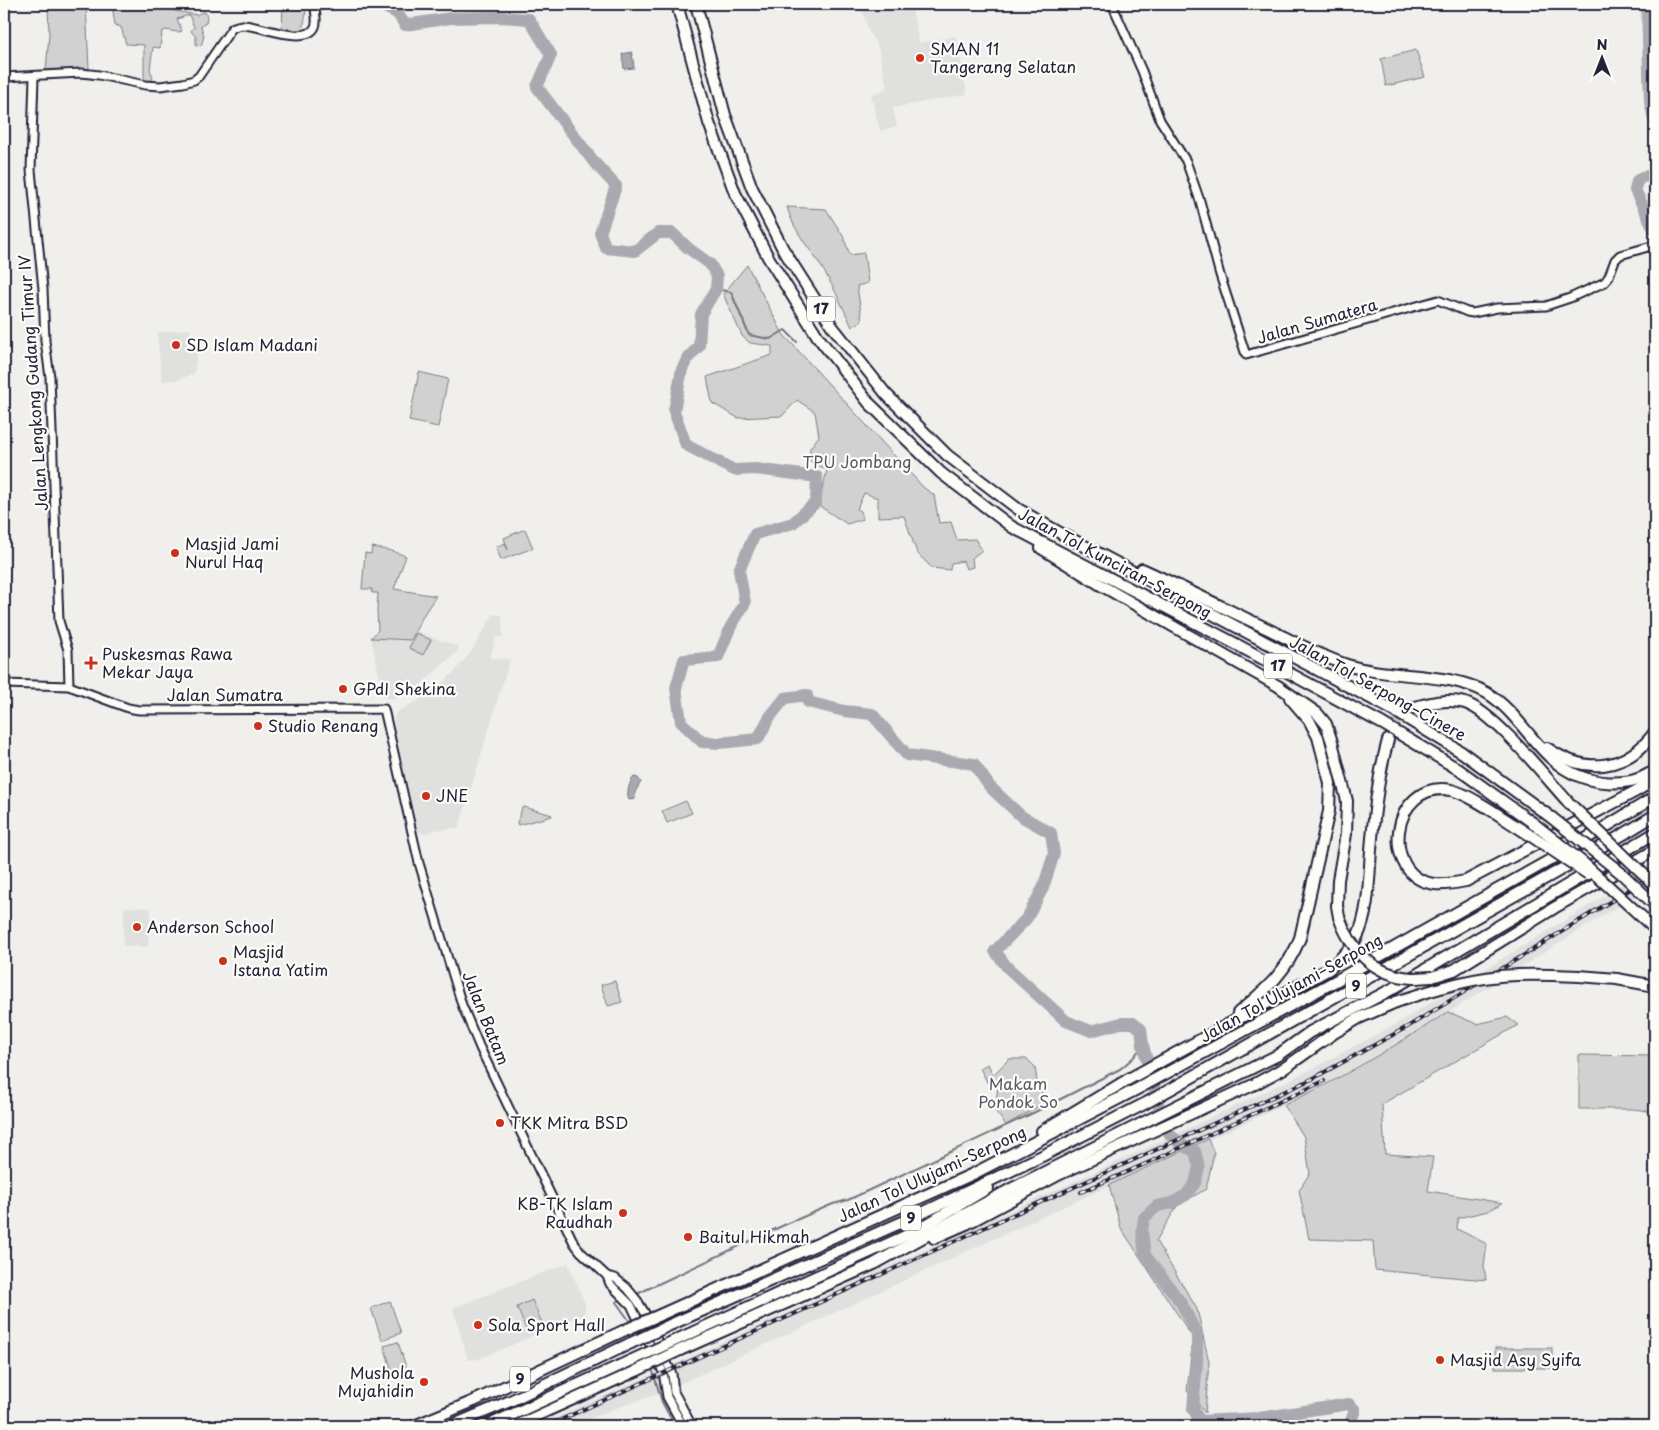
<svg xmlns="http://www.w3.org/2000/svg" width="1659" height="1430" font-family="'Playpen Sans',sans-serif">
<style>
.built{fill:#e0e0df}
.green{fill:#d2d1d1;stroke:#7a7a86}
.water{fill:#a9a9b0;stroke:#737381}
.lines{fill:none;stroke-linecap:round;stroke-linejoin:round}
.stream{stroke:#737381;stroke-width:2}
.river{stroke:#a9a9b0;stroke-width:12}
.highway-tunnel{stroke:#c7c6c9;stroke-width:10;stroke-dasharray:10 5;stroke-linecap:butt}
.minor-casing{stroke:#22223b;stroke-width:11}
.highway-casing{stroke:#22223b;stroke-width:14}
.minor{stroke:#fdfcf7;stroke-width:7}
.highway{stroke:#fdfcf7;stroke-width:10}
.rail-casing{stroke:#22223b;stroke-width:4}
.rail{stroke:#fdfcf7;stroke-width:2;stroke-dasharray:5.5;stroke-linecap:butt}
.highway-bridge-casing{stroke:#22223b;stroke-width:14;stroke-linecap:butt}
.highway-bridge{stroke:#fdfcf7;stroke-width:10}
.poi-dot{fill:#c8321e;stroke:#fdfcf7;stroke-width:2}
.labels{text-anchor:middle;stroke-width:4.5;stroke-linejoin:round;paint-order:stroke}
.shield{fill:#fdfcf7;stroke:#646373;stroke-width:1}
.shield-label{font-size:15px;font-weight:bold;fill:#22223b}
.poi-label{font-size:16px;fill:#22223b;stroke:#fdfcf7;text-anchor:start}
.street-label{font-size:16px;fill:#22223b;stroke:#fdfcf7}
.park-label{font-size:16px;fill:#575768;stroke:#fdfcf7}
</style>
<rect width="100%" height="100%" fill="#f0efec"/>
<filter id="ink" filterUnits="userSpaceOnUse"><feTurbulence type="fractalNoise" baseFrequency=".02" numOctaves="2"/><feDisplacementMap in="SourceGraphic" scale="10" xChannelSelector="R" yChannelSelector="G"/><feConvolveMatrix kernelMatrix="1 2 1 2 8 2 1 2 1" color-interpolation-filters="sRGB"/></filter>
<g filter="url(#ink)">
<g class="built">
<path d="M860,4H911L919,43L956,36L967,94L893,108L897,126L880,131L871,95L887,88L878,47L869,32Z"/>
<path d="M190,329L197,356L194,373L178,380L162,381L157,333Z"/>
<path d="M493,614L502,615L503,637H496L490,658L510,659L459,828L436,830L424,834L418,832L394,726V719L396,713L400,710L430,694L456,670L472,651Z"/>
<path d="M415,631L459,647L457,652L418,687L407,694L390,699L385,697L383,694L371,638L411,640Z"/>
<path d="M1655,865V883L1403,1041L1308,1094L660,1393L608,1411L574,1426H534L604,1396L1106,1167L1302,1074L1396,1024Z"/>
<path d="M124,907L151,908L148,947L123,946Z"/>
<path d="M568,1263L585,1303V1311L582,1315L479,1359L468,1360L453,1308Z"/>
</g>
<g class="green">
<path d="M48,4H86L89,69L46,71L49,34Z"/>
<path d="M112,4H165V9L197,15L200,13L205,12L207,17L206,23L201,26L204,36L201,46L196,45V37L191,31L194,27L189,15L177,19L182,31L178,32L165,30L162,32L160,48L153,47L150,69L153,78L151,81L144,80V45L126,44L121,27L115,25Z"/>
<path d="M283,4H306C305,24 306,34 282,31Z"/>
<path d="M1416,50L1425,77L1386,86L1381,59Z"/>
<path d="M787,207L826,209L843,236L850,255L864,253L868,283L857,286L862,321L852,327C843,308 835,289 824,271C810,247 795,235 787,207Z"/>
<path d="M747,265L783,334L924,488L934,495L939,523L951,522L957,540L975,539L982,550L972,558L973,567L966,569L963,561L951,563L950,570L932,568L917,553L904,516L878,517V498L864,493L857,509L861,511L863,519L847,524L821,507L820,499L827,470L810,461V448L819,436L815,412L797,400L782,416L738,418L712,403L707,377L772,355V346L750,343L742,336L723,294Z"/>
<path d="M419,372L448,379L438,427L409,421Z"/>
<path d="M525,529L533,548L501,560L496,547L505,543L508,550L504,538Z"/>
<path d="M372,547L392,551L406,556L394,589L436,596L424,614L411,640L371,638L378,630L377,611L378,593H372V589H362L365,553L371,554Z"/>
<path d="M416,633L431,640L423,655L409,648Z"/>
<path d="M686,801L692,813L667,823L662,811Z"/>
<path d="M524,807L552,815V816L518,825L517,823L522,808Z"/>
<path d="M615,981L622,1002L608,1006L601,985Z"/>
<path d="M1448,1012L1477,1024L1507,1017L1518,1025L1382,1104L1385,1154L1433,1157L1428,1191L1503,1203L1488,1211L1458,1218L1457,1229L1487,1244L1484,1266L1486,1280L1375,1270L1373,1241L1309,1239L1299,1190L1310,1173L1304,1137L1284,1105C1341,1079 1395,1046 1448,1012Z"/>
<path d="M1579,1055L1655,1056V1112L1633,1109H1579Z"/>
<path d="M1009,1059H1027L1035,1067L1038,1089L1050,1100L1006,1125L995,1111L998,1085L996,1081L988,1084L980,1068L988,1064L993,1075Z"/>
<path d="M1208,1139L1214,1153L1206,1189L1177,1206L1156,1241L1197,1309L1209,1362L1205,1413L1187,1391L1193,1338L1121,1228L1109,1185Z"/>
<path d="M532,1300L542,1323L526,1329L517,1307Z"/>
<path d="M390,1301L401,1333L382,1340L371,1308Z"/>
<path d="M398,1342L406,1367L392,1371L384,1346Z"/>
<rect x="1495" y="1348" width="57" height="20"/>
</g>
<g class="water">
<path d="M632,52L634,68L624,69L622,54Z"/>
<path d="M634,777L638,778L641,782L635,792V799L629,800C626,794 629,782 634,777Z"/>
</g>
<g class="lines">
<g class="stream">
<path d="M716,289L731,292L749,335L770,339L785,330L797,342"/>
<path d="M639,1293L782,1226L833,1204L848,1200L1033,1113L1120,1069L1133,1058L1143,1045"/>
<path d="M618,1301L616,1302L631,1323"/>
<path d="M652,1368L662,1402L675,1426"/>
</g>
<g class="river">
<path d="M379,4L398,14L405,25L451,18L501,17L529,19L551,55L537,87L594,162L616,186L600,233L606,248L635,251L658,233H672L688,248L710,264L717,276L716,289L701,314L699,346L688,358L682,369L674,411L686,445L734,470L756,469L817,477L816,502L793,523L755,534L739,570L745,603L730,628L718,657L684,660L676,688L681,722L702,742L719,743L758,739L769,718L785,698L807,695L808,702L844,711L872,714L907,755L974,764L990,787L1021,816L1051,833L1054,854L1043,888L1027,918L995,951L1007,967L1066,1021L1091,1031L1121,1023H1133L1141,1029L1143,1045L1160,1111L1170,1135L1185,1147L1195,1151L1199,1167L1195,1183L1186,1195L1172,1203L1157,1206L1144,1218L1142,1231L1145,1255L1182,1304L1197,1335V1362L1193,1409L1200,1421L1259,1418L1349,1404L1355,1410L1349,1426"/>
<path d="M1647,4L1650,102L1655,123"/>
<path d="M1655,175L1642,177L1637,181L1635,190L1655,231"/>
</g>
<path class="highway-tunnel" d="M1388,740L1398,719L1412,708"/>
<defs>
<g id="minor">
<path d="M1112,4L1142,71L1160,120L1186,161L1200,201L1220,275L1246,355L1438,300L1467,312L1473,313L1497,308L1546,306L1570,298L1605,282L1609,276L1615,260L1620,255L1655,245"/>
<path d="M4,77L81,73L99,75L145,85L160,86L183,83L194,80L199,76L232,28C236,26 239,25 243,25C259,25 306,46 315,27C318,21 315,10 314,4"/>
<path d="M34,77L31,170L43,289L45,341L50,377L59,621L68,650L69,686"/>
<path d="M4,684L69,686L128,708L139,710L384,709L419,863L462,1005L480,1048L574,1243L581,1252L607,1276L610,1284L631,1305L663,1372L667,1397L683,1426"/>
<path d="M607,1276L615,1278L627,1288L637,1300L645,1313L672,1374L674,1392L692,1426"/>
</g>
<g id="highway">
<path d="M677,4L709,123L735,193L768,257L818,337L869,403L941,473L1012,527L1232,642L1383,724L1458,769L1533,823"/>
<path d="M696,4L725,115L752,188L783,249L832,326L886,394L947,455L1018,509L1062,534L1393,710L1463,753L1552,818"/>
<path d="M1041,548L1104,587L1278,686L1317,713L1326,724L1332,742L1347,801L1346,834L1338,880L1337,906L1339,917"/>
<path d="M1142,569C1184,588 1226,609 1268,629C1294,642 1320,656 1347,665C1390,679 1449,671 1487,693C1523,715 1538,760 1579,776C1596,783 1620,785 1638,779C1644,777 1650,773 1655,771"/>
<path d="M1412,708C1429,703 1447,698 1465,703C1494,712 1547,779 1569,803"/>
<path d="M1547,748C1586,775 1626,771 1655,732"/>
<path d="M1522,830C1504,819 1470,794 1451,790C1390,779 1379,878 1435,884C1445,885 1456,883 1466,881L1638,790L1655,779"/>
<path d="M1579,976L1617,979L1655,986"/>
<path d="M1432,977L1454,970L1554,908L1655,850"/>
<path d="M1238,1013C1265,990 1287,972 1300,938L1329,811L1330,783L1318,737L1309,720L1290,698"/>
<path d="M1042,1131L1127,1080L1329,969C1340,959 1350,950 1357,937C1369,914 1369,876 1371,850C1374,812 1378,776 1388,740"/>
<path d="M934,1238L966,1224L1056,1176L1255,1084L1286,1067L1334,1033L1359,1018L1396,1002"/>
<path d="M662,1314L973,1174L1139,1088L1339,979L1559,855L1655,797"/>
<path d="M672,1324L916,1216L1042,1156L1146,1103L1624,834L1655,815"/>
<path d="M676,1340L914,1232L988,1188"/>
<path d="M680,1350L874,1264L1013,1188L1278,1055L1310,1032L1394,988L1655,833"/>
<path d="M414,1426L474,1401L625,1330"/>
<path d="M451,1426L510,1401L631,1343"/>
<path d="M499,1426L520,1419"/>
<path d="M513,1426L638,1370"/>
</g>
</defs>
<use href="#minor" class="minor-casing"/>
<use href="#highway" class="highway-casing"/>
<use href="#minor" class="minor"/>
<use href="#highway" class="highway"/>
<defs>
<g id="rail">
<path d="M1081,1192L1152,1161L1324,1081"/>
<path d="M547,1426L1312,1079L1409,1026L1655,874"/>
</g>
</defs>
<use href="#rail" class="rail-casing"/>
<use href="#rail" class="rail"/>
<defs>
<g id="highway-bridge">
<path d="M1569,803L1655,885"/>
<path d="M1552,818L1621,873L1655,905"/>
<path d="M1533,823L1582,862L1655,929"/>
<path d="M1522,830L1588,874"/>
<path d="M1339,917C1351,951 1375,976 1413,978C1419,978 1426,977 1432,977"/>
<path d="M1396,1002C1435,989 1475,976 1517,975C1537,974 1558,975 1579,976"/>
<path d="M625,1330L662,1314"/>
<path d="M631,1343L672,1324"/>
<path d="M638,1370L680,1350"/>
<path d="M487,1426L676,1340"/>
</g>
</defs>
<use href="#highway-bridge" class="highway-bridge-casing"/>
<use href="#highway-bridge" class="highway-bridge"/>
</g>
</g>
<g class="poi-dot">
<circle cx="920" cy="58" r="5"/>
<circle cx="176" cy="345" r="5"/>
<circle cx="175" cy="553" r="5"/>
<path d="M88.5 655.5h5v5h5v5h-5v5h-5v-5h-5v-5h5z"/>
<circle cx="343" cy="689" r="5"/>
<circle cx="258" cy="726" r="5"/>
<circle cx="426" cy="796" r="5"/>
<circle cx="137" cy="927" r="5"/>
<circle cx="223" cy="961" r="5"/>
<circle cx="500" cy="1123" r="5"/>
<circle cx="623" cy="1213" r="5"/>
<circle cx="688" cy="1237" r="5"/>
<circle cx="478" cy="1325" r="5"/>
<circle cx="1440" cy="1360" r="5"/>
<circle cx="424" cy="1382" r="5"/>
</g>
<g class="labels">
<g class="shield">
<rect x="807" y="296.5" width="28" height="25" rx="4"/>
<rect x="1264" y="653.5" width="28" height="25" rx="4"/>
<rect x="1346" y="973.5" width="20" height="25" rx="4"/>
<rect x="901" y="1205.5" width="20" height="25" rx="4"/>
<rect x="510" y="1366.5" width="20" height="25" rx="4"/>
</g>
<g class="shield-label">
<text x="821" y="314">17</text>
<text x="1278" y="671">17</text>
<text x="1356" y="991">9</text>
<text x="911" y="1223">9</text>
<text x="520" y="1384">9</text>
</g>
<g class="poi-label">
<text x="930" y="55">SMAN 11<tspan x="930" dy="18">Tangerang Selatan</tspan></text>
<text x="186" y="351">SD Islam Madani</text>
<text x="185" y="550">Masjid Jami<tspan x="185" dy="18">Nurul Haq</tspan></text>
<text x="102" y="660">Puskesmas Rawa<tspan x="102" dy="18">Mekar Jaya</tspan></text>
<text x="353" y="695">GPdI Shekina</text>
<text x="268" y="732">Studio Renang</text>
<text x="436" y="802">JNE</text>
<text x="147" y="933">Anderson School</text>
<text x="233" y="958">Masjid<tspan x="233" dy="18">Istana Yatim</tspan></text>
<text x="510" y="1129">TKK Mitra BSD</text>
<text x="613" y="1210" text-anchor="end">KB-TK Islam<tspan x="613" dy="18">Raudhah</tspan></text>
<text x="698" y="1243">Baitul Hikmah</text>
<text x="488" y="1331">Sola Sport Hall</text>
<text x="1450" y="1366">Masjid Asy Syifa</text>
<text x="414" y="1379" text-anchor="end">Mushola<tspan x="414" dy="18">Mujahidin</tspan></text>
</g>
<g class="street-label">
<text transform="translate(1317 321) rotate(-16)" y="6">Jalan Sumatera</text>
<text transform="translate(33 383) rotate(-94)" y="6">Jalan Lengkong Gudang Timur IV</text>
<text transform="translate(1115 563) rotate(28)" y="6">Jalan Tol Kunciran–Serpong</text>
<text transform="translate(1378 688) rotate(29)" y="6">Jalan Tol Serpong–Cinere</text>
<text x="225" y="701">Jalan Sumatra</text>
<text transform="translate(1291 988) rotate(-29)" y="6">Jalan Tol Ulujami–Serpong</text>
<text transform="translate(486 1018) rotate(68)" y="6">Jalan Batam</text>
<text transform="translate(932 1174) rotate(-25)" y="6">Jalan Tol Ulujami–Serpong</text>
</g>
<g class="park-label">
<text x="857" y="468">TPU Jombang</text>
<text x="1018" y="1090">Makam<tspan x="1018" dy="18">Pondok So</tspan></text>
</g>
</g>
<rect width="1659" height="1430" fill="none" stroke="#fdfcf7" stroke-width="20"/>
<rect x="10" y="10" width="1639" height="1410" fill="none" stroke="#22223b" stroke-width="2" filter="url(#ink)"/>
<g transform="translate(1602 58)" stroke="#fdfcf7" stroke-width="4" paint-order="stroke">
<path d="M0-4L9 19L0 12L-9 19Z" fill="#22223b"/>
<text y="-8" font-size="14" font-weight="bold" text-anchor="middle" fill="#22223b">N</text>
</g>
</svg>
